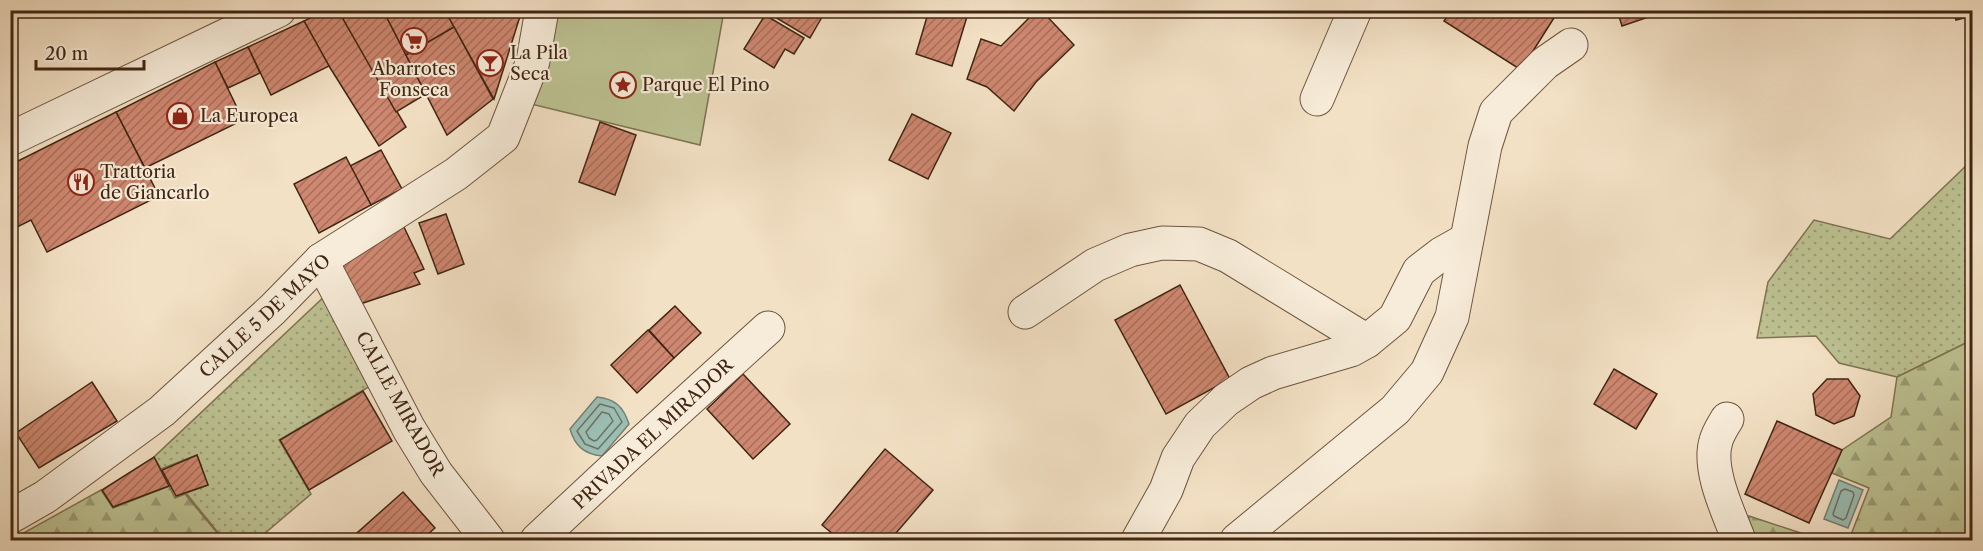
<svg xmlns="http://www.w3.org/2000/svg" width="1983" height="551" font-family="'Libre Caslon Text',serif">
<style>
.grass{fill:url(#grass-dots);stroke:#7e7452;stroke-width:1.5}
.forest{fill:url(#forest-firs);stroke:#7e7452;stroke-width:1.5}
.park{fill:#bdc293;stroke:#7e7452;stroke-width:1.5}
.water{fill:#9bbeb4;stroke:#778173;stroke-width:1.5}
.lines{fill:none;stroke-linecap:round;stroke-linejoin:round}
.shore{stroke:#6e7263;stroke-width:1.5}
.building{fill:url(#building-hatch);stroke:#402612;stroke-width:1.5}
.minor-casing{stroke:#6d553f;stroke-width:35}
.tertiary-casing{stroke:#6d553f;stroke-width:35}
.minor{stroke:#f7ecd9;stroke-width:33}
.tertiary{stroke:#f7ecd9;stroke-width:33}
.labels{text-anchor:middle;stroke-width:4.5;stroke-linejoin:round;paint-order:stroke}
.poi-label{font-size:18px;fill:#402612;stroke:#f7ecd9;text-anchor:start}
.street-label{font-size:18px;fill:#402612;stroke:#f7ecd9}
</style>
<defs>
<pattern id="grass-dots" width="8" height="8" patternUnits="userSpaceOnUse" patternTransform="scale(1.5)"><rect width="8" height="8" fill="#bdc293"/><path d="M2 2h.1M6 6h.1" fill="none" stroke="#9b9d77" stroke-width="1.8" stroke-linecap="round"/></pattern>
<pattern id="forest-firs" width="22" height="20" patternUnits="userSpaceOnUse" patternTransform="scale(1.5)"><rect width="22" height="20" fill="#bdc293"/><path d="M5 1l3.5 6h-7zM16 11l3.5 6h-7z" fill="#9b9d77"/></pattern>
<pattern id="building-hatch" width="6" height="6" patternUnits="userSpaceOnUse" patternTransform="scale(1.5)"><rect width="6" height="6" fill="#ce8770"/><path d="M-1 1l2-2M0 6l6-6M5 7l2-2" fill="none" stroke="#a96e5b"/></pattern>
</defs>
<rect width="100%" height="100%" fill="#f3e1c5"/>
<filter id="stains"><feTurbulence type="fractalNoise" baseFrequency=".00333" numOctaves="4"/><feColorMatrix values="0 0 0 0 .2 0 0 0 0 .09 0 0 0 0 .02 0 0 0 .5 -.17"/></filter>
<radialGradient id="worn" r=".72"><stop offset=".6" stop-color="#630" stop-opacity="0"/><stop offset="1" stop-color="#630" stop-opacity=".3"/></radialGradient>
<g class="grass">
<path d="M1972,160V340L1897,377L1839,363L1816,336L1757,338L1768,282L1814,220L1890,239Z"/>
<path d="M327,294L377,382L279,440L311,494L257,540H224L186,493L208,485L197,455L161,469L154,457Z"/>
</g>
<g class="forest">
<path d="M1972,340V540H1849L1869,488L1832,473L1842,450L1891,417L1897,377Z"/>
<path d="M169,486L175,498L185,494L223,540H11L101,490L113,508Z"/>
<path d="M1749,516L1822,540H1747Z"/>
</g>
<path class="park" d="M555,11H724L700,145L531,104Z"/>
<g class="water">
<path d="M597,397C615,399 623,406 629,424L602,456C584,454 575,446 570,429Z"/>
<path d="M1839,480L1863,490L1848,528L1824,519Z"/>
</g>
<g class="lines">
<g class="shore">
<path d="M600,404L614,408L622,422L598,449L585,444L577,431Z"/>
<path d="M602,412L609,414L613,421L597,440L594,441L589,438L586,432Z"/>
<path d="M1845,489L1853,492L1854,495L1846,518L1843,520L1834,516L1833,514L1841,491Z"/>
</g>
</g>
<g class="building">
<path d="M327,10H338L406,127L379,146L329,66L304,21Z"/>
<path d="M338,10H383L426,94L396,112Z"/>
<path d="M383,10H445L454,27L406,55Z"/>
<path d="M445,10H522L494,99L454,27Z"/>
<path d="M763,10H826L810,38Z"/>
<path d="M929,10H969L952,66L916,54Z"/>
<path d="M1037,10H1041L1074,45L1036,82L1014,111L987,87L967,79L981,39L1001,46Z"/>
<path d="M1451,10H1559L1521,70L1444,21Z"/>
<path d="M1617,10H1669L1622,26Z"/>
<path d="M1953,10H1972V16L1956,20Z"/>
<path d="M765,15L804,38L794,54L785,49L774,68L744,49Z"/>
<path d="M304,21L329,66L271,95L248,47Z"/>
<path d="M454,27L493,99L447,135L406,55Z"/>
<path d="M248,47L260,73L228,88L215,62Z"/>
<path d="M215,62L243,120L145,168L116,112Z"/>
<path d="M116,112L159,196L47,252L31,220L11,230L10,165Z"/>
<path d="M912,114L951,133L928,179L889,160Z"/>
<path d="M600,122L636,135L615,195L579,182Z"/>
<path d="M381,150L402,189L371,205L350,166Z"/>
<path d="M346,157L371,205L319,233L294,184Z"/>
<path d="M446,214L464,264L438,274L419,223Z"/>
<path d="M403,225L424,269L414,273L420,284L360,304L332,265Z"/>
<path d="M1180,285L1230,379L1166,414L1115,320Z"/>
<path d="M675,306L701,333L674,358L649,330Z"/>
<path d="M648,330L674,358L637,393L611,365Z"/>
<path d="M1614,369L1657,394L1636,429L1594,404Z"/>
<path d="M743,374L790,424L753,459L707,409Z"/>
<path d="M1827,379H1848L1860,396L1854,416L1834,424L1816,415L1813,394Z"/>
<path d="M92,382L117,421L39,468L16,433Z"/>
<path d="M363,391L392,441L309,490L280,440Z"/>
<path d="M1777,421L1842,450L1809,523L1745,494Z"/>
<path d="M885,449L933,490L890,540H840L822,525Z"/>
<path d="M197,455L208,485L176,496L162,470Z"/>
<path d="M154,457L169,486L113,507L102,490Z"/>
<path d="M403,492L435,528L421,540H349Z"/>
</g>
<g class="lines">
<defs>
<g id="minor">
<path d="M1317,99L1355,10"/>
<path d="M10,139L279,10"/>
<path d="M321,260L409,429L436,473L488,540"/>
<path d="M1025,312L1095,265L1130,250L1162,243L1199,244L1228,256L1367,341"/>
<path d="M1727,419C1723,426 1718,433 1716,441C1707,469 1729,514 1739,540"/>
<path d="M537,540L627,456L768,328"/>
<path d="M1138,540L1166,490L1178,458L1200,425L1226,400L1251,383L1273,373L1351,350L1367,341L1395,318L1419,271L1441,254L1466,240"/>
<path d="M1237,540L1395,410L1427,372L1452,317L1485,146L1496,112L1545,63L1571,45"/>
</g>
<path id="tertiary" d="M10,517L45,497L162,411L273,309L321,260L456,174L503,137L533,61L542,10"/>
</defs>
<use href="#minor" class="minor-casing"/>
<use href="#tertiary" class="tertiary-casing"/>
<use href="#minor" class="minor"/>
<use href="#tertiary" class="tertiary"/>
</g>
<defs>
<symbol id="supermarket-ring" viewBox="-11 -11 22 22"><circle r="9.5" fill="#f7ecd9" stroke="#8f2418" stroke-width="1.5"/><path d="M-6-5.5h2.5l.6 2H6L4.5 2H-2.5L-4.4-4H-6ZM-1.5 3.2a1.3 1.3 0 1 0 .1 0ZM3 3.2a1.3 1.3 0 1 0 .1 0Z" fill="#8f2418"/></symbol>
<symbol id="bar-ring" viewBox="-11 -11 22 22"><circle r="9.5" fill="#f7ecd9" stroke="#8f2418" stroke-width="1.5"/><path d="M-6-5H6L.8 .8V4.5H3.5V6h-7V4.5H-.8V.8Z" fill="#8f2418"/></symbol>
<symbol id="sight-ring" viewBox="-11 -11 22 22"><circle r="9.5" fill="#f7ecd9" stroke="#8f2418" stroke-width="1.5"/><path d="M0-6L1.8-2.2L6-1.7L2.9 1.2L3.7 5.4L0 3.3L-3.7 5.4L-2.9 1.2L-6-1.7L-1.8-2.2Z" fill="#8f2418"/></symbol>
<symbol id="shop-ring" viewBox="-11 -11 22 22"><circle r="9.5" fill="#f7ecd9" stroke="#8f2418" stroke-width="1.5"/><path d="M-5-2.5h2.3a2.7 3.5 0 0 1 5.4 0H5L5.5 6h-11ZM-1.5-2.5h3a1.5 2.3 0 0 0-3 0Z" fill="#8f2418"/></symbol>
<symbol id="restaurant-ring" viewBox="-11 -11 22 22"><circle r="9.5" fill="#f7ecd9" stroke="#8f2418" stroke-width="1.5"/><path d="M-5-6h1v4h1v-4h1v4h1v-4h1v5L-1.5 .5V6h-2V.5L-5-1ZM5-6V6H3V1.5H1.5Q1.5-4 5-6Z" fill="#8f2418"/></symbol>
</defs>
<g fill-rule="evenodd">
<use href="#supermarket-ring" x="399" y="26" width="30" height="30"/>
<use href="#bar-ring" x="475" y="48" width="30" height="30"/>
<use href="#sight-ring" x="608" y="70" width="30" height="30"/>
<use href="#shop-ring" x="165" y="101" width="30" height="30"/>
<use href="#restaurant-ring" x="66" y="167" width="30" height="30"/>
</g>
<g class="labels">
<g class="poi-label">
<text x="510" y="59">La Pila<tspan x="510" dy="21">Seca</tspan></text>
<text x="414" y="75" text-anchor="middle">Abarrotes<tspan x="414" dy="21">Fonseca</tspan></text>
<text x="642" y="91">Parque El Pino</text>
<text x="200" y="122">La Europea</text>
<text x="100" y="178">Trattoria<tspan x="100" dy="21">de Giancarlo</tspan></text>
</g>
<g class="street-label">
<text transform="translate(265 316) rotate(-43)" y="6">CALLE 5 DE MAYO</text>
<text transform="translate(400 404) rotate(61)" y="6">CALLE MIRADOR</text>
<text transform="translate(653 434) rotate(-43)" y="6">PRIVADA EL MIRADOR</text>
</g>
</g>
<rect width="1983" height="551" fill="none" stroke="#f3e1c5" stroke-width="36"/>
<rect x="12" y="12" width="1959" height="527" fill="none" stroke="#402612" stroke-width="3"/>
<rect x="18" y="18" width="1947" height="515" fill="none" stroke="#402612" stroke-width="1.5"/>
<path d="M36 60v9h108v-9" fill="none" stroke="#402612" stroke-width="3"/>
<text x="45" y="60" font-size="18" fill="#402612" stroke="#f7ecd9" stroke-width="4.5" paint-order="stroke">20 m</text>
<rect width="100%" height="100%" filter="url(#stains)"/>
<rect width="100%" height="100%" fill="url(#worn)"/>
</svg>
